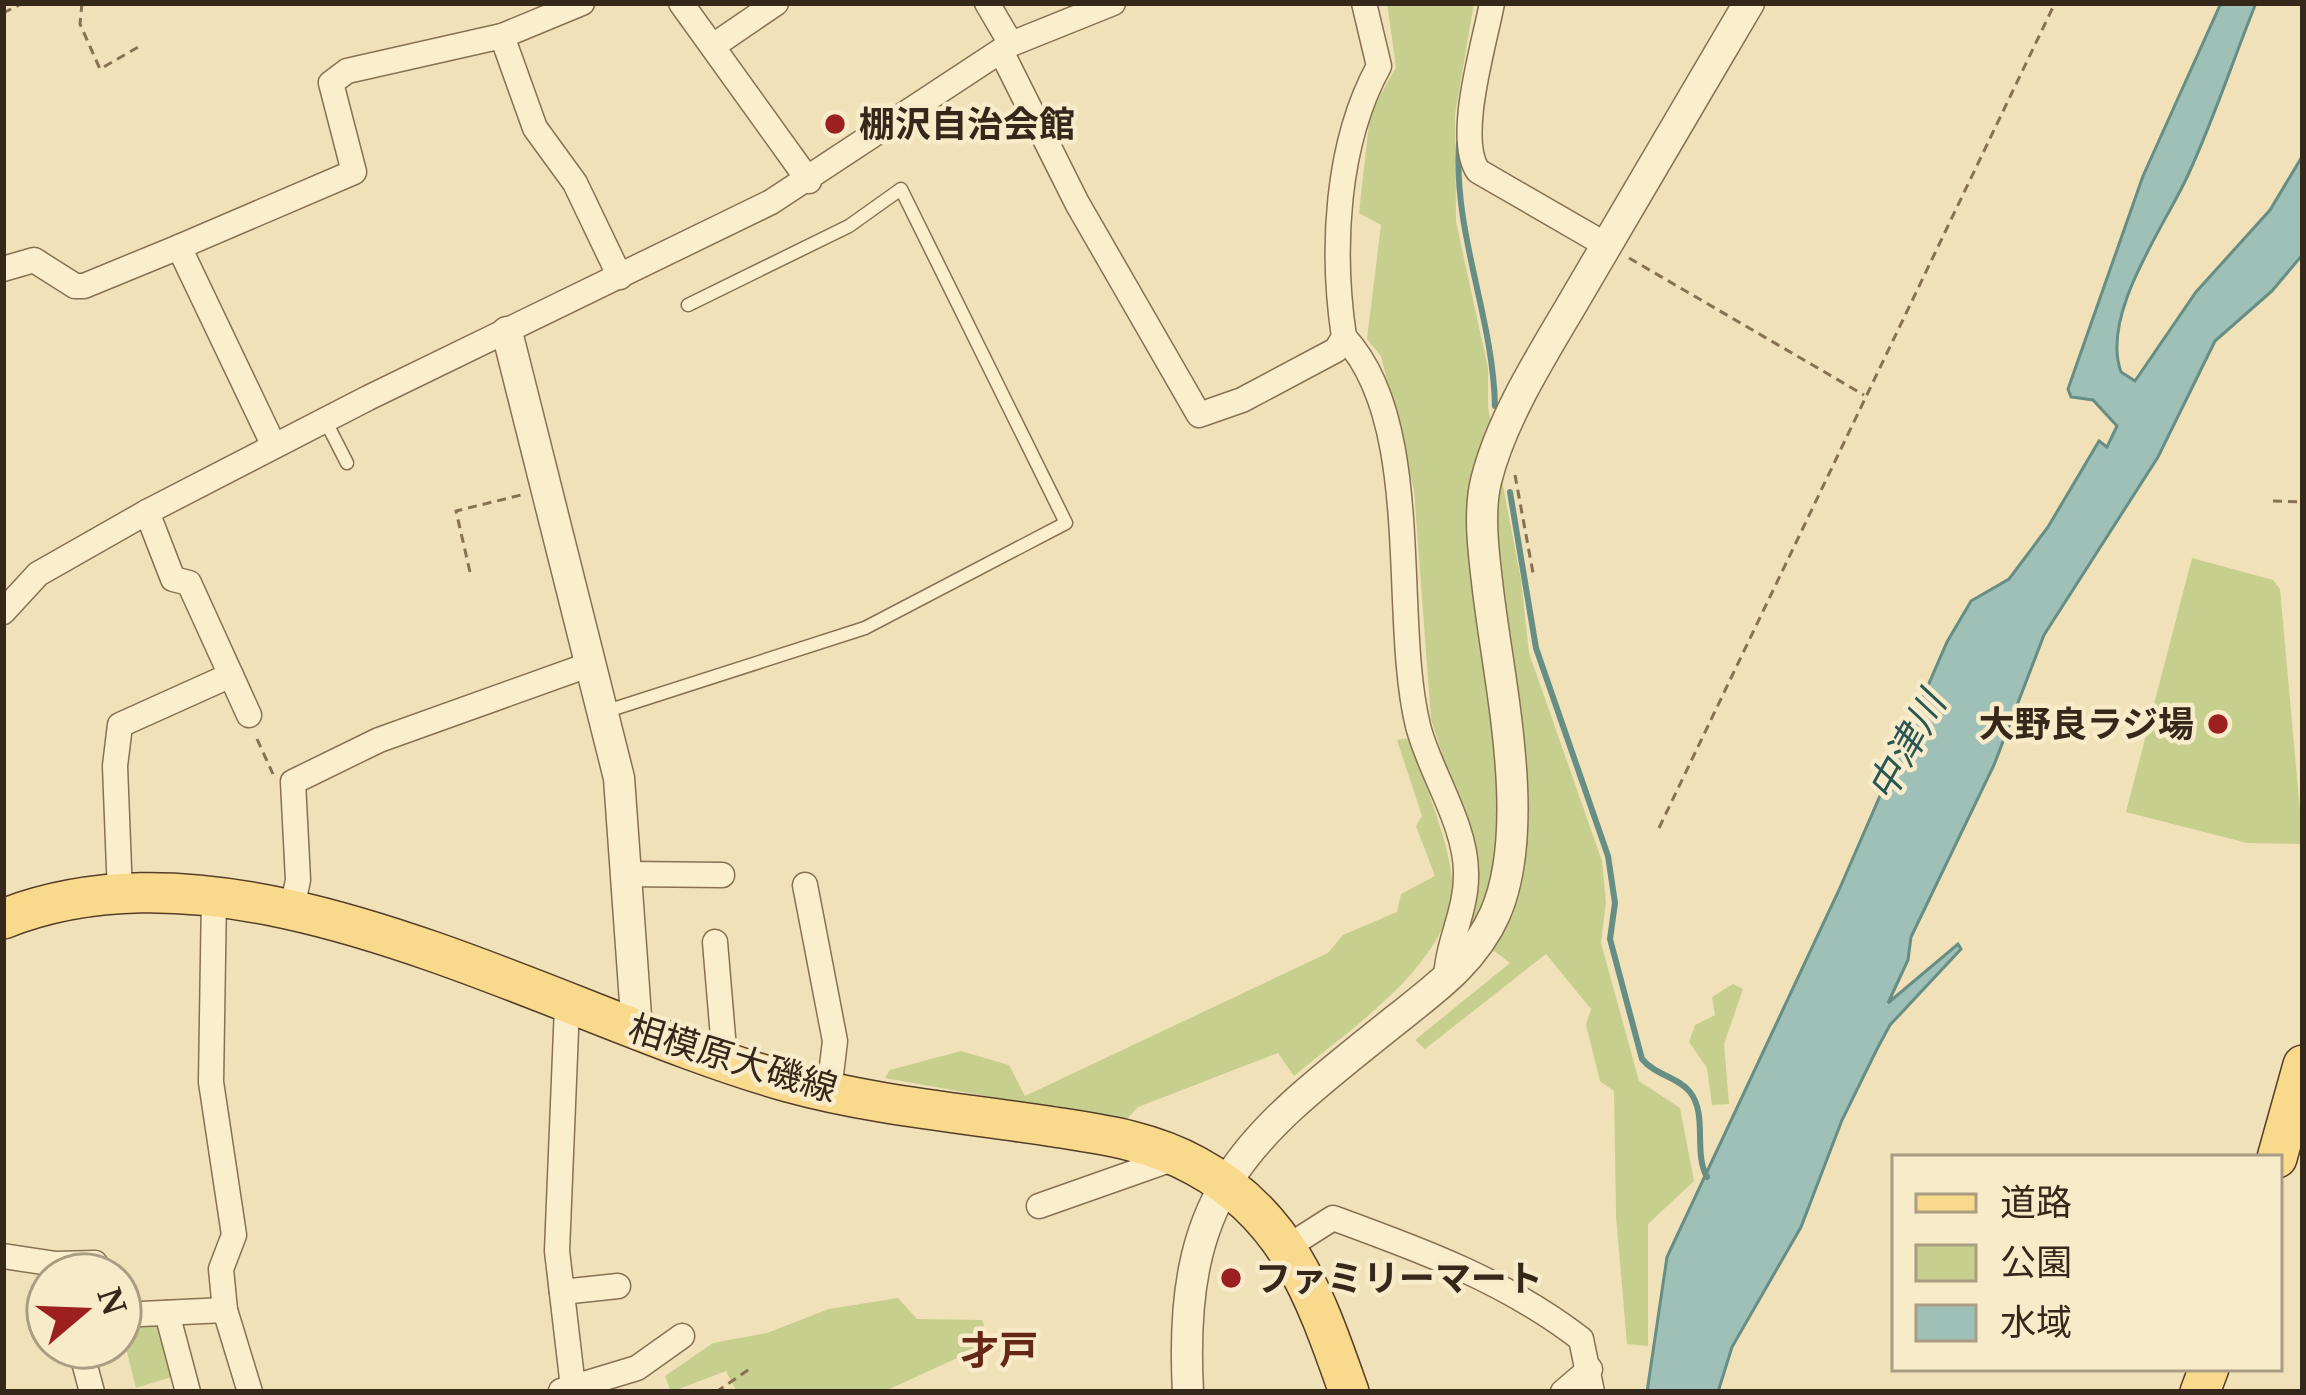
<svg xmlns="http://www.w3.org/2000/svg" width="2306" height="1395" font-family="'Noto Serif','Noto Sans JP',serif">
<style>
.green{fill:#c6cf8d}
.water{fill:#9ec0b7;stroke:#668e85;stroke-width:3}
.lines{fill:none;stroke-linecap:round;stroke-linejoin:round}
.stream{stroke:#668e85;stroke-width:6}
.service-casing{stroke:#887053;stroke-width:15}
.minor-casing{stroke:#887053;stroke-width:27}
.tertiary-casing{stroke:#887053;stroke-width:33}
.primary-casing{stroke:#543e28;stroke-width:42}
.path{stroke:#887053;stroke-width:3;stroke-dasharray:9 6;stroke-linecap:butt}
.service{stroke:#fbeecc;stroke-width:12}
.minor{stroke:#fbeecc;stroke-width:24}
.tertiary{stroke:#fbeecc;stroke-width:30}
.primary{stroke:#f9d98c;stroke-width:39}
.poi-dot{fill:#9b201f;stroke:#f8ebc9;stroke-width:4.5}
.labels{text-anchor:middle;stroke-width:9;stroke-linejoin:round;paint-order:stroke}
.poi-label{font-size:36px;font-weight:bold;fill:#352719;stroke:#f8ebc9;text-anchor:start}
.street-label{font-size:36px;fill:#352719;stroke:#f8ebc9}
.water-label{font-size:39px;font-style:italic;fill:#275755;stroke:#f8ebc9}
.neighbourhood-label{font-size:39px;font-weight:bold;fill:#652816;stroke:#f8ebc9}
</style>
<rect width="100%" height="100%" fill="#f1e1b9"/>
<g class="green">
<path d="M1387,3H1474L1455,115L1456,222L1488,368V407L1521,580L1529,653L1602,861L1606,902L1601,943L1639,1081L1680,1108L1694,1181L1648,1224V1346L1627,1344L1616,1216L1614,1091L1600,1081L1586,1025L1591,1009L1546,954L1425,1049L1415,1040L1510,963L1472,934L1456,945L1473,912L1479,868L1431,719L1414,490L1381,356L1367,339L1381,225L1359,213L1370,114L1396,67Z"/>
<path d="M2192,558L2273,580L2280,589L2303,844L2247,843L2126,812Z"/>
<path d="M1410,738C1423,781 1444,827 1451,871C1466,955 1349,1029 1294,1076L1278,1053L1138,1107L1125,1121L885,1078L890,1070L961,1051L1009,1065L1025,1096L1328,953L1343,935L1397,912L1401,894L1435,876L1416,826L1422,816L1397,740Z"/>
<path d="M1733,984L1743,989L1724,1044L1729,1104L1712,1105L1707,1068L1689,1042L1695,1025L1715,1015L1712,997Z"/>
<path d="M898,1298L917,1319L982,1320L990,1343L883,1392H737L726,1371L671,1392L665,1376L713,1343L767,1333L829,1309Z"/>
<path d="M156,1321L163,1326L178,1375L136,1388L120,1324Z"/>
</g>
<path class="water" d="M2221,3H2256C2233,60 2214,119 2188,175C2165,226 2100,314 2121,372L2135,381L2196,292L2270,210L2303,155V254L2272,291L2215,341L2158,457L2044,635L1994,765L1911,937L1908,960L1888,1003L1958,944L1961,949L1890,1025L1877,1049L1842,1120L1801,1227L1732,1347L1718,1392H1647L1667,1257L1839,890L1947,642L1971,601L2009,579L2048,527L2099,441L2107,447L2117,426L2093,400L2071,397L2068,389L2143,176Z"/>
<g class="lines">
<g class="stream">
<path d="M1459,143C1453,233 1493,316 1495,406"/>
<path d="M1510,492L1536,648L1608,856L1615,903L1610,939L1642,1059C1655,1075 1678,1077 1690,1092C1708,1115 1693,1152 1707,1177"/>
</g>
<defs>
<g id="service">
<path d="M325,420L347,463"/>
<path d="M604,712L865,628L1066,523L901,189L849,226L688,305"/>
</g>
<g id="minor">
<path d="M681,3L809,181"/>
<path d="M987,3L1011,44"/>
<path d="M1492,3C1485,42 1455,138 1478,171L1606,245"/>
<path d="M502,36L535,128L575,183L620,277"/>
<path d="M713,46L776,3"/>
<path d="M1001,51L1077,203L1199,415L1242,400L1336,350L1344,337C1331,250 1336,144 1379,66L1364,3"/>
<path d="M179,247L354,172L331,83L347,71L502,36L582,3"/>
<path d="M3,269L34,260L75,286H84L179,247L274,446"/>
<path d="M1344,337C1425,423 1391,616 1418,726C1430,773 1466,824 1466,873C1467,911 1447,942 1446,980"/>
<path d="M147,512L173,579L189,583L249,715"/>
<path d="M3,612L38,574L147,512L368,398L771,202L1011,44L1113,3"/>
<path d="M628,874L722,875"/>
<path d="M805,885L835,1041L829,1091"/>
<path d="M120,894L115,766L120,725L231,675"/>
<path d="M214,895L211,1082L234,1235L221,1269L225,1310L250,1392"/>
<path d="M292,908L298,880L293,782L379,740L591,664"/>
<path d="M715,942L725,1061"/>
<path d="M567,1006L557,1251L573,1387"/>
<path d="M1039,1206L1178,1157"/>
<path d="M1289,1246L1333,1218C1421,1250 1506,1281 1581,1339L1592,1392"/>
<path d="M3,1256L56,1264L95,1263L103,1275"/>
<path d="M562,1292L618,1286"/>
<path d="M167,1313L188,1392"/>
<path d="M120,1315L225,1310"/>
<path d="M80,1347L92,1392"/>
<path d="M561,1391L637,1368L682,1336"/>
<path d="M1563,1392L1590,1369"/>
</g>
<g id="tertiary">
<path d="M507,332L619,778L637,1030"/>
<path d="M1188,1392C1177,1187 1248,1138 1397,1019C1436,988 1474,961 1495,914C1533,827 1499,683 1488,590C1484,556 1478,514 1486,481C1502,416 1545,351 1578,294C1635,196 1692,100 1749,3"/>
</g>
<g id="primary">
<path d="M3,919C245,823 553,1016 788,1082C871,1105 962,1113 1048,1126C1099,1134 1150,1140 1196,1166C1289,1216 1316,1299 1349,1392"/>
<path d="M2277,1158L2303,1065"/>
<path d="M2200,1392L2209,1368"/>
</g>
</defs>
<use href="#service" class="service-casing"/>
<use href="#minor" class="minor-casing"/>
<use href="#tertiary" class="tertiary-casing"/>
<use href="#primary" class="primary-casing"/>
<g class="path">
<path d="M82,3L80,24L100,69L140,46"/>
<path d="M3,13L23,3"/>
<path d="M1629,258L1864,395"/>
<path d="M1515,475L1533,573"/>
<path d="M2273,501L2303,502"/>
<path d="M470,572L456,511L521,495"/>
<path d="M257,739L273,774"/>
<path d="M1659,828L2055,3"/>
<path d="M716,1392L751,1368"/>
</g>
<use href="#service" class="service"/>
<use href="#minor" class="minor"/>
<use href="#tertiary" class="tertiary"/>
<use href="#primary" class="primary"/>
</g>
<g class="poi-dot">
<circle cx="835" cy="124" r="12"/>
<circle cx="2218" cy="724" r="12"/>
<circle cx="1231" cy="1278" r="12"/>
</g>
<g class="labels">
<g class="poi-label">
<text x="859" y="137">棚沢自治会館</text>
<text x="2194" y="737" text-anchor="end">大野良ラジ場</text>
<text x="1255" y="1291">ファミリーマート</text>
</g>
<g class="street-label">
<text transform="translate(733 1058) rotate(17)" y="13">相模原大磯線</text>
</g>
<g class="water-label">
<text transform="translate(1906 746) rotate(-61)" y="14">中津川</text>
</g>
<g class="neighbourhood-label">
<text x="999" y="1364">才戸</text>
</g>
</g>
<rect width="2306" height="1395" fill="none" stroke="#352719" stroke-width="12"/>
<rect x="1892" y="1155" width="390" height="216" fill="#f8ebc9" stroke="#aa9d83" stroke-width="3"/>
<rect x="1916" y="1194" width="60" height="18" fill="#f9d98c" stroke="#aa9d83" stroke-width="3"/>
<text x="2000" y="1215" font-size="36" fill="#352719">道路</text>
<rect x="1916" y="1245" width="60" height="36" fill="#c6cf8d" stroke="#aa9d83" stroke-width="3"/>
<text x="2000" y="1275" font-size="36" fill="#352719">公園</text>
<rect x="1916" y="1305" width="60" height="36" fill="#9ec0b7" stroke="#aa9d83" stroke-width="3"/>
<text x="2000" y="1335" font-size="36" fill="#352719">水域</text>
<g transform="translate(84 1311) rotate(71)"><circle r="57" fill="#f8ebc9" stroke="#aa9d83" stroke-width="3"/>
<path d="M0-9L21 45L0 30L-21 45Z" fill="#9b201f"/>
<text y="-18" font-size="33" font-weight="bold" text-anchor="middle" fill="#352719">N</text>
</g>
</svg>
